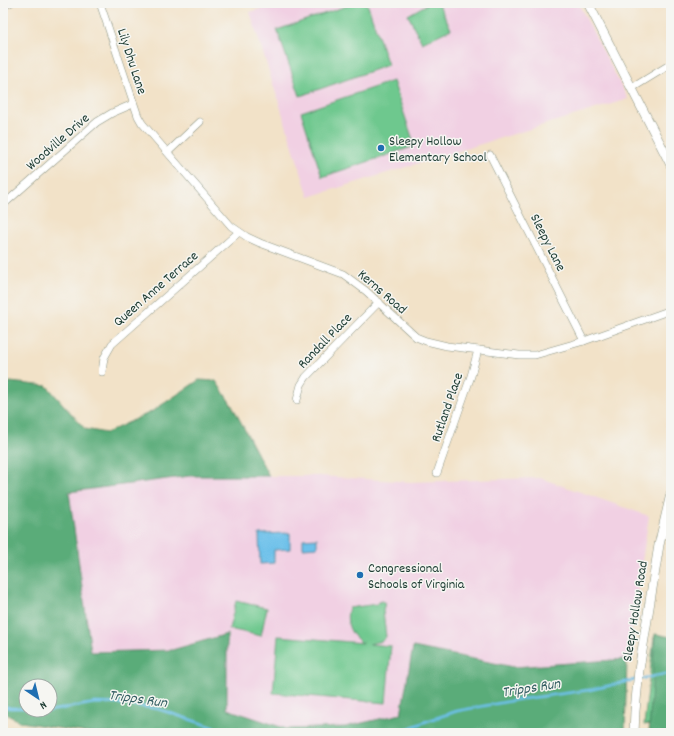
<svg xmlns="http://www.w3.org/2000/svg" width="674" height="736" font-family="Dekko,sans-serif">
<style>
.built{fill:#f1d0e3}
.green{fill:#6ec88e;stroke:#468261}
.forest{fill:#5aac79;stroke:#3c7456;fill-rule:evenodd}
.water{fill:#6ec1ea;stroke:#467f8f}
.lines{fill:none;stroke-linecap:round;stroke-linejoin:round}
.stream{stroke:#6ec1ea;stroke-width:2.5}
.street-casing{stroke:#88907e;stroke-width:8}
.secondary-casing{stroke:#88907e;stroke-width:10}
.street{stroke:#fff;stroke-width:7}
.secondary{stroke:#fff;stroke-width:9}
.poi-dot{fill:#1f6fb2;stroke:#f6f6f2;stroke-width:1.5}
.labels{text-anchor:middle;stroke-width:3;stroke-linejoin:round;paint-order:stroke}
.street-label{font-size:14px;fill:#1f3d34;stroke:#f6f6f2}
.poi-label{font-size:14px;fill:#1f3d34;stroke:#f6f6f2;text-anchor:start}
.water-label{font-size:15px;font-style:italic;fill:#335e62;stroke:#f6f6f2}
</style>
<rect width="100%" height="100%" fill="#f6f6f2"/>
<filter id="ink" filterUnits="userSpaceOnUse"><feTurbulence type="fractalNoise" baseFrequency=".025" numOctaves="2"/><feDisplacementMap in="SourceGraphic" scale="8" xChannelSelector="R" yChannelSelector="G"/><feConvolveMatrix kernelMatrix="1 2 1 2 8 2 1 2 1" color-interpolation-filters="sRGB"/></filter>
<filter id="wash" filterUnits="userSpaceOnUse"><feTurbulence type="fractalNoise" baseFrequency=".012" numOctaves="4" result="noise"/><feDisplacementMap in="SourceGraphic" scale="16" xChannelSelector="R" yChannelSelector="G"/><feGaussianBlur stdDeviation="0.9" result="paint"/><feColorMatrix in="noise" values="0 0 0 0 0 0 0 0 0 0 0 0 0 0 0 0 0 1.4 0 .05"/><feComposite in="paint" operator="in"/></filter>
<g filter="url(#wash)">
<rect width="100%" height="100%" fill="#f2e2c8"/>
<g class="built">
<path d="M280,3H578L628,99L309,197L250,12Z"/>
<path d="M190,476H320L411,482L540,478L649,516L627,659L514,667L414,647L401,714L345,727L287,729L227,710L226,634L172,650L91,652L69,492Z"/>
</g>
<g class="green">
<path d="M355,3H367L388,65L300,96L277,30Z"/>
<path d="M429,3H438L451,29L422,43L408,15Z"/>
<path d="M393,81L415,146L322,177L301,112Z"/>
<path d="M236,601L267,608L261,636L229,629Z"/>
<path d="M382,601L385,603L383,610L386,637L382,641L369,644L391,646L386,703L273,693L278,636L363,643C351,637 344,622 349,608L377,604L379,602Z"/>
<path d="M654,637L671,639V721L644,725Z"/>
</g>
<g class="forest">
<path d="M199,380L216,381L233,407L269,476H190L69,492L91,652L172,650L227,634V709L287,729L345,727L401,714L413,647L514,667L627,659L625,733H88L21,722L3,712V387L10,382L47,386L85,429L106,433L151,412ZM26,686H50V710H26Z"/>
<path d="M655,634L671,637V733H649Z"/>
</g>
<g class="water">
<path d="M290,533V549L274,550V563L260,564L259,534Z"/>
<path d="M317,538V547L303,548V539Z"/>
</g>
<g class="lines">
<g class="stream">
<path d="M640,679L671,673"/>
<path d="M3,706L11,708H26"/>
<path d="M40,710L49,711L95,703L124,704L158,709L231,733"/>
<path d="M397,733L427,721L457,711L516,700L589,690L635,680"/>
</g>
</g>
</g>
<g filter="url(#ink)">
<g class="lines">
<defs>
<g id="street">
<path d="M100,3L138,116L142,123L231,226L247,237L260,243L343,274L366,291L416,337L426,341L447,346L519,355H535L584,341L671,310"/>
<path d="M3,6L10,3"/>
<path d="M632,88L671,64"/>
<path d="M168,152L200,122"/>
<path d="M490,155L584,341"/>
<path d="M3,205L97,122L112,113L133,104"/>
<path d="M102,372L104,358L112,344L239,232"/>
<path d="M297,400L301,385L306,377L379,302"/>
<path d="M437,473L471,376L478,350"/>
</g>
<g id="secondary">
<path d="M588,3L671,165"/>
<path d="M634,733L635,711L639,670L659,545L671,494"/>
</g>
</defs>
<use href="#street" class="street-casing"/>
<use href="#secondary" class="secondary-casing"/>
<use href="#street" class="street"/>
<use href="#secondary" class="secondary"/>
</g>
</g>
<g class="poi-dot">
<circle cx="381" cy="148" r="4"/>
<circle cx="360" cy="575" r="4"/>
</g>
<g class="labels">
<g class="street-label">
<text transform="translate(133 61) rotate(72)" y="5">Lily Dhu Lane</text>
<text transform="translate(57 141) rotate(-41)" y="5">Woodville Drive</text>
<text transform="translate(549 242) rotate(63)" y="5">Sleepy Lane</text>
<text transform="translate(155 288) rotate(-41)" y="5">Queen Anne Terrace</text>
<text transform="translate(383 291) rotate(41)" y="5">Kerns Road</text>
<text transform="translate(324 340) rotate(-46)" y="5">Randall Place</text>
<text transform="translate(446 407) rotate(-71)" y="5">Rutland Place</text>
<text transform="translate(634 611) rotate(-81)" y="5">Sleepy Hollow Road</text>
</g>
<g class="poi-label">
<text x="389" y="145">Sleepy Hollow<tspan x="389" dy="16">Elementary School</tspan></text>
<text x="368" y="572">Congressional<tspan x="368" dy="16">Schools of Virginia</tspan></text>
</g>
<g class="water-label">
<text transform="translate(531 687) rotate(-9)" y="5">Tripps Run</text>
<text transform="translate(138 698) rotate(8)" y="5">Tripps Run</text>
</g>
</g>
<rect width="674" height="736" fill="none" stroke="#f6f6f2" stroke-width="16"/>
<g transform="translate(38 698) rotate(145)"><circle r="19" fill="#f6f6f2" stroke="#a0aca6"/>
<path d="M0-3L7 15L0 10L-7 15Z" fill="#1f6fb2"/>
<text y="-6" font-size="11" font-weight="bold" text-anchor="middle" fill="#1f3d34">N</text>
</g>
</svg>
